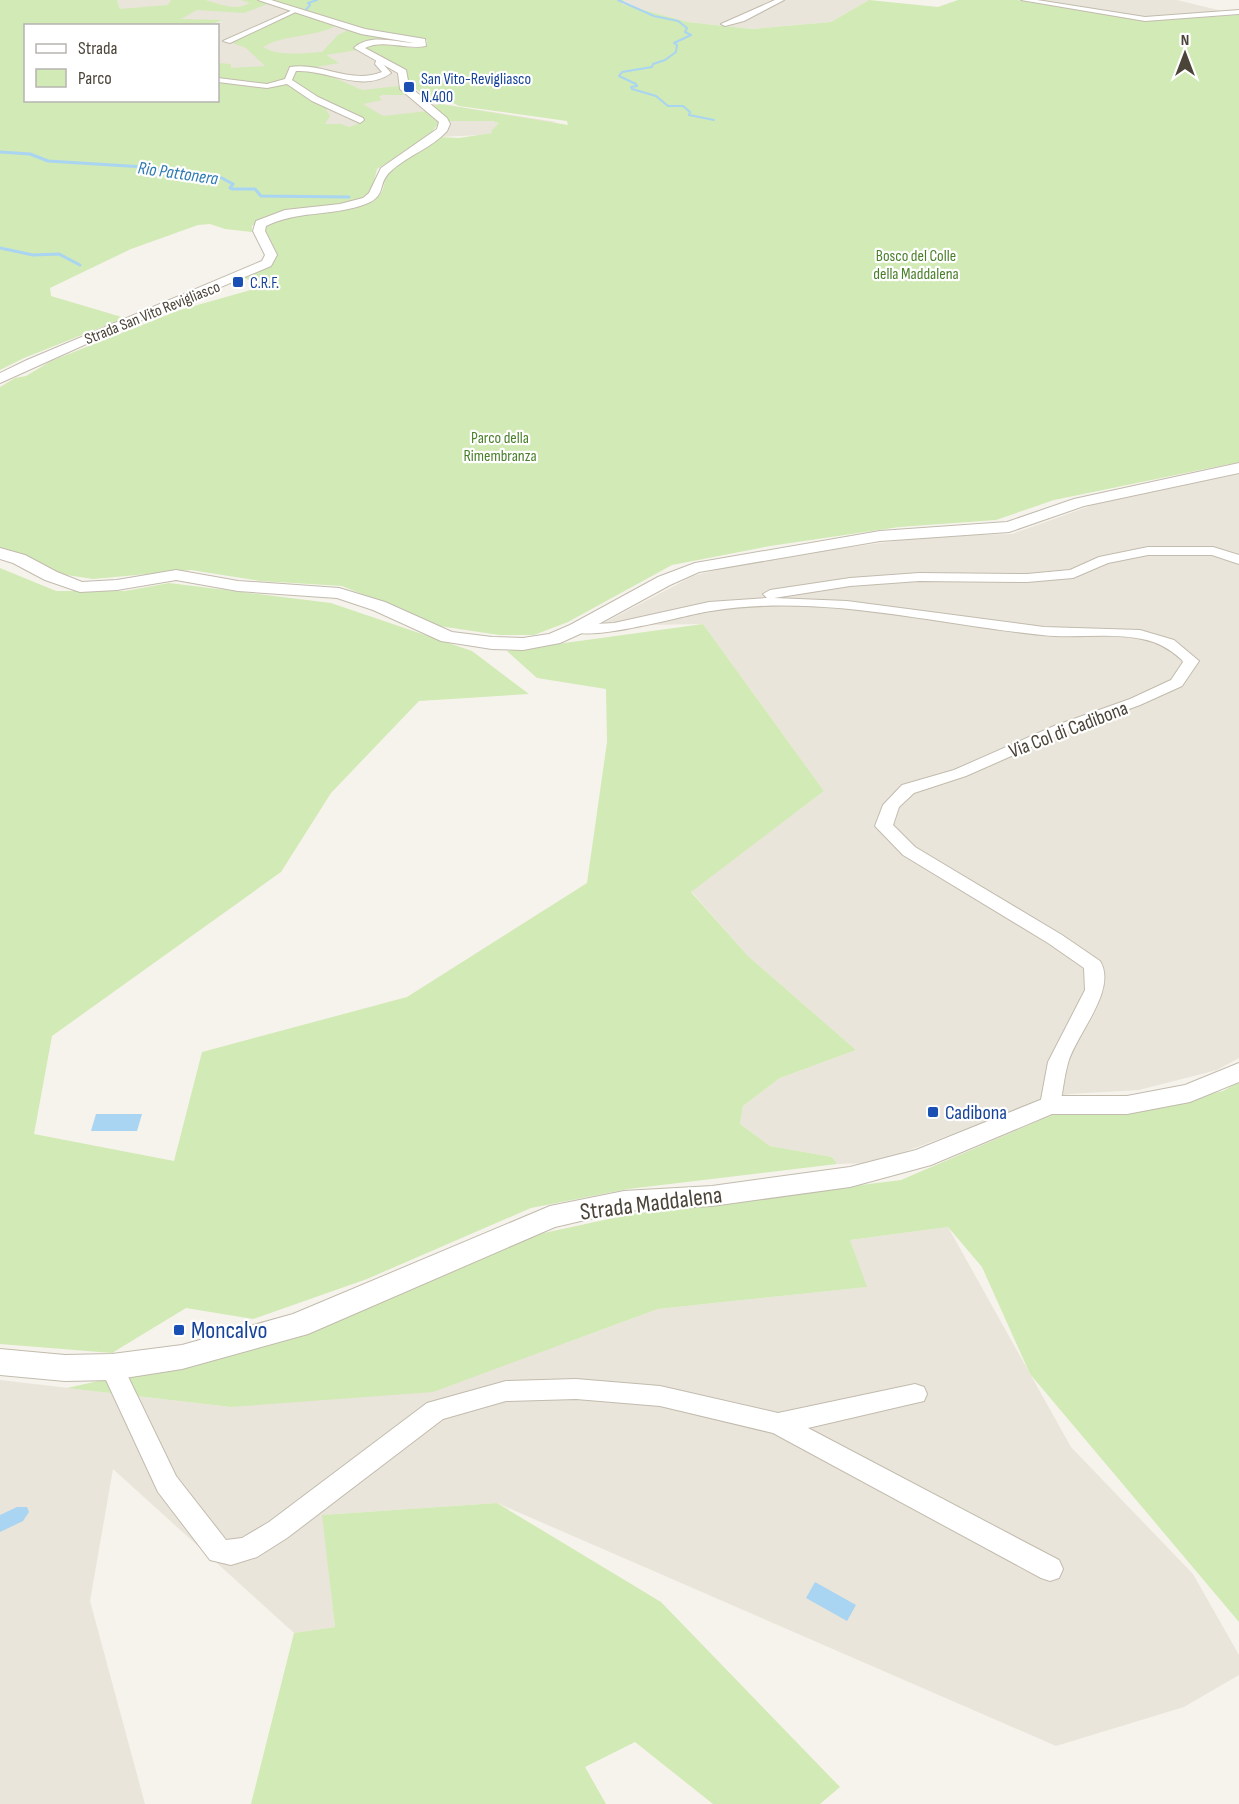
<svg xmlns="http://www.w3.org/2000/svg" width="1239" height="1804" font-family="'Sofia Sans Condensed',sans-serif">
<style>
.residential{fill:#eae5da}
.green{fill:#d2eab5}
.water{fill:#a9d4f2}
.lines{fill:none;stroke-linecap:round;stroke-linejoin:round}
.stream-far1{stroke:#a9d4f2;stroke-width:2}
.stream{stroke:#a9d4f2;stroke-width:3}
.minor-casing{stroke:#c2bbae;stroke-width:2}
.tertiary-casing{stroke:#c2bbae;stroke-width:2}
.minor{fill:#fff;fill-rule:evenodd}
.tertiary{fill:#fff;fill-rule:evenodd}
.transit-dot{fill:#1a4fb4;stroke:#fff;stroke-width:2}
.labels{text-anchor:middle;stroke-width:4.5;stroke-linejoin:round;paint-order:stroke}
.far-transit-label{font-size:16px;fill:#164399;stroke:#fff;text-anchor:start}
.far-park-label{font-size:16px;fill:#4a7f2a;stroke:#fff}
.far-street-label{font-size:16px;fill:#4b4439;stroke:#fff}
.far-water-label{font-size:18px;font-style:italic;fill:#2e7ab2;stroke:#fff}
.street-label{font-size:20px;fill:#4b4439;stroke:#fff}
.transit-label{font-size:20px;fill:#164399;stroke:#fff;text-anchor:start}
.near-street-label{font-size:24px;fill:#4b4439;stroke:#fff}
.near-transit-label{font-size:24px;fill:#164399;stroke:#fff;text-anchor:start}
</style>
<rect width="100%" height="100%" fill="#f6f3ec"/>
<g class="residential">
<path d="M117,0H257L356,31L363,42L355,48L400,73L398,84L401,89L420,104H441L557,122L481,135L439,137L449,123L439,111L362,119L363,122L358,125L324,132L296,85L218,79V26L210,25L223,21L124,20Z"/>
<path d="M624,0H869L831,22L752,29L688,22L622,4Z"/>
<path d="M1030,0H1177L1222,11L1150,18Z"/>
<path d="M1239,474V1058L1217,1070L1139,1090L1069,1094L1029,1105L875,1163L837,1164L832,1157L770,1146L740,1124L743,1106L780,1078L856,1050L748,956L691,891L824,791L703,624L598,626L693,576L746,562L930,536L1012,534L1115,497Z"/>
<path d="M948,1227L1071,1447L1193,1574L1239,1655V1675L1184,1707L1056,1746L497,1503L323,1515L335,1627L294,1633L113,1469L90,1601L145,1804H0V1380L231,1407L566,1343L658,1309L866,1287L850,1240Z"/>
</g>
<g class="green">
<path d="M0,0H117L120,9L168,5L171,0C181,0 195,0 205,0C218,3 234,12 250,3L241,0H257L270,3L244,13L197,10L181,19L223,20L210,25L26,26V100H218V81L267,87L287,83L329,108L326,110L330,116L325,124H341L349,127L363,122L330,105L291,80L293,71L317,70L362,90L399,86L408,95H382L379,97L382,100L363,104L383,116L428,111L439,123L427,138L377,169C375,178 372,192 363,198C332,217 282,201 252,226V232L225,229L210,224L198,225L131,249L50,288L51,296L125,318L24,358L0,370Z"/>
<path d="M266,0H624L622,4L688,22L752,29L831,22L869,0L938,7L958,0H1017L1147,21L1239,15V462L1054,500L996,520L899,527L770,546L672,565L568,622L534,635H499L439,626L342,586L260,581L191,570L93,579L60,574L18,553L0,549V387L15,378L26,376L51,361L180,310L261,287L243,277L276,259L277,253L264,227L272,221L374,201C388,189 381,181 392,169L439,137L459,138L492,133L491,131L499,123L493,121H449L430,106L441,104L568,125L567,121L459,106L445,99H428L416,89L412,80H407L406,75L362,48L379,44L414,48L427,45V40L377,33Z"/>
<path d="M301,12L336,26C312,38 285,34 263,47C280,57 303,53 322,52L338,35L348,30L418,44L363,43L356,45L358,50L326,55L339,63L316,67L288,68L284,81L265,85L218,79V63L231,64V68L265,66L246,48L230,42L294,13Z"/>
<path d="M0,568L56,591H125L169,583L331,603L472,651L529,694L419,701L331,793L281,872L52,1036L34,1134L174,1161L202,1052L407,997L587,883L607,742L606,689L537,678L507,651L703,624L824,791L691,892L748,956L856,1050L780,1078L743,1106L740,1124L770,1146L832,1157L837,1164L628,1189L531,1208L367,1279L253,1319L186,1308L112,1353L0,1344Z"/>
<path d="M1239,1082V1622L1030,1374L982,1267L948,1227L850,1240L867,1287L658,1309L433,1392L231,1407L67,1388L292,1338L516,1239L632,1214L901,1180L1052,1115L1126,1113L1223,1091Z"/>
<path d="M497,1503L661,1602L840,1787L820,1804H713L635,1742L585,1767L606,1804H251L294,1633L335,1627L322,1515Z"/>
</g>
<g class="water">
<path d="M96,1114H142L137,1131H91Z"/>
<path d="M17,1507H27L29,1512L23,1521L0,1532V1515Z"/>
<path d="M815,1582L856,1605L847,1621L806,1598Z"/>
</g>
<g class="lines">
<g class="stream-far1">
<path d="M618,0L654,16L678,21L687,28L685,32L691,35L674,43L677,45L676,52L665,60L653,64L652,67L622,72L619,76L636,84L637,86L631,87L632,89L656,96L668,106H683L690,112L689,115L714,120"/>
<path d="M305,11L310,5L308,3L317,0"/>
<path d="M0,152H6"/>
</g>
<g class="stream">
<path d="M0,152L30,154L48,161L144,167L192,176L216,175L233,184L230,188L232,189H255L261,196L349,197"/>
<path d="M0,248L33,255L59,254L80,265"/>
</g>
<defs>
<g id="minor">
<path d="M775,0H784L744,21L725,26L721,24Z"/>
<path d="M1021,0H1037L1145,17L1239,10V14L1145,21Z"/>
<path d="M295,9L300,10L230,43L223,41Z"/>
<path d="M377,58H383V64L391,73C362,94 328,69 296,71L292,80L318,97L363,118L364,120L360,123L312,101L287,84L267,88L218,82V78L267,84L285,79L290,67C322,62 351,85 382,72L375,64Z"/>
<path d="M1148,547H1213L1239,555V564L1212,555H1148L1108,563L1073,578L1027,582L919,581L850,586L774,598L847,601L1044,627L1140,630L1174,640L1199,661L1182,686L1140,705L1066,732L966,776L914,793L899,807L893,825L915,847L1062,935L1100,961C1118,990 1076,1034 1068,1063C1064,1077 1063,1091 1060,1105L1057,1110L1050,1113L1043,1110L1040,1105L1048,1062L1085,990L1084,968L1048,943L903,855L875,826L883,805L902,785L954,770L1054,726L1130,699L1171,680L1183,662L1182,660C1170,649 1158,642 1142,639C1109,632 1075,639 1042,635C933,624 821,593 711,611C687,614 583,645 569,629L576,625L614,623L709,602L767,598L763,594L770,590L850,578L919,573L1027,574L1070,570L1099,557Z"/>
<path d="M112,1357L120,1360L176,1476L226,1540L242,1538L269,1522L427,1403L506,1381L576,1379L660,1386L778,1413L915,1384L924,1387L927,1394L924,1401L808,1428L1059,1560L1063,1569L1059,1578L1050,1581L1041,1578L773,1433L660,1406L576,1399L506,1401L443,1419L287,1538L257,1557L231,1565L210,1560L158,1492L100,1367L104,1360Z"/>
</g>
<g id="tertiary">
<path d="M258,0H271L365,29L425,39L426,46C407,50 383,39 365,48L406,70L409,86L447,118L450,124L447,131C432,148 408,155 391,171C375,185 390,197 360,206C329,216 296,211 266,226L265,231L277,255L271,266L104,336L0,383V373L27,360L262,261L265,255L253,231L256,221L285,210L340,204L363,198L369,193L381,168L437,129L439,122L400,89L398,73L354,48C369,33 395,42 414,43L361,34Z"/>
<path d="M1239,463V473L1084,506L1009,532L880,541L699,572L670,585L582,633L560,643L523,650L492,649L441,641L373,610L337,598L238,591L176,580L117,590L80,592L45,580L13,563L0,559V548L25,555L57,572L82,582L117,580L176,570L238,581L339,588L385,602L452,632L492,637L523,638L549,634L570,625L658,577L695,563L880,531L1007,522L1074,499Z"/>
<path d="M1239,1063V1082L1190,1102L1127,1114H1052L931,1165L850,1187L712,1206L624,1211L555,1227L308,1334L182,1369L112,1380L65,1381L0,1375V1349L65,1355L112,1354L182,1345L293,1314L550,1206L624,1191L712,1186L850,1167L916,1150L1050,1096H1127L1185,1085Z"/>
</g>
</defs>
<use href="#minor" class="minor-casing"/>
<use href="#tertiary" class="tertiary-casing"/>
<use href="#minor" class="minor"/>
<use href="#tertiary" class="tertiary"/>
</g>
<g class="transit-dot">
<rect x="403" y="81" width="12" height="12" rx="3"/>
<rect x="232" y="276" width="12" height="12" rx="3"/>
<rect x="927" y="1106" width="12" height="12" rx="3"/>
<rect x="173" y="1324" width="12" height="12" rx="3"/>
</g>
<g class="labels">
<g class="far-transit-label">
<text x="421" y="84">San Vito-Revigliasco<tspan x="421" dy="18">N.400</tspan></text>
<text x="250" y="288">C.R.F.</text>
</g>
<g class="far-park-label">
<text x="916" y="261">Bosco del Colle<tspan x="916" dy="18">della Maddalena</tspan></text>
<text x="500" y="443">Parco della<tspan x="500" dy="18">Rimembranza</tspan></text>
</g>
<g class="far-street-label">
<text transform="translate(152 312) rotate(-22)" y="6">Strada San Vito Revigliasco</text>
</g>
<g class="far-water-label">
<text transform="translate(178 173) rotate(8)" y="6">Rio Pattonera</text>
</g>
<g class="street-label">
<text transform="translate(1068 729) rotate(-21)" y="7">Via Col di Cadibona</text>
</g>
<g class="transit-label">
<text x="945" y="1119">Cadibona</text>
</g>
<g class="near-street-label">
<text transform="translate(651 1203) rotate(-7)" y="8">Strada Maddalena</text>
</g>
<g class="near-transit-label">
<text x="191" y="1338">Moncalvo</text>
</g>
</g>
<rect x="24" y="24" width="195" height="78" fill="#ffffff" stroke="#b7b4b0" stroke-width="1.5"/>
<rect x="36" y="44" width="30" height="9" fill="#ffffff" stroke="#b7b4b0" stroke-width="1.5"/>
<text x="78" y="54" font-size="18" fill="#4b4439">Strada</text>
<rect x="36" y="69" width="30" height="18" fill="#d2eab5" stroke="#b7b4b0" stroke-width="1.5"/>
<text x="78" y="84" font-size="18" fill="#4b4439">Parco</text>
<g transform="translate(1185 54)" stroke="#ffffff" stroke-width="4.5" paint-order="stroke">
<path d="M0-4.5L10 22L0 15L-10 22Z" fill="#4b4439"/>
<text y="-9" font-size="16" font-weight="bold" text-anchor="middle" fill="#4b4439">N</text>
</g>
</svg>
